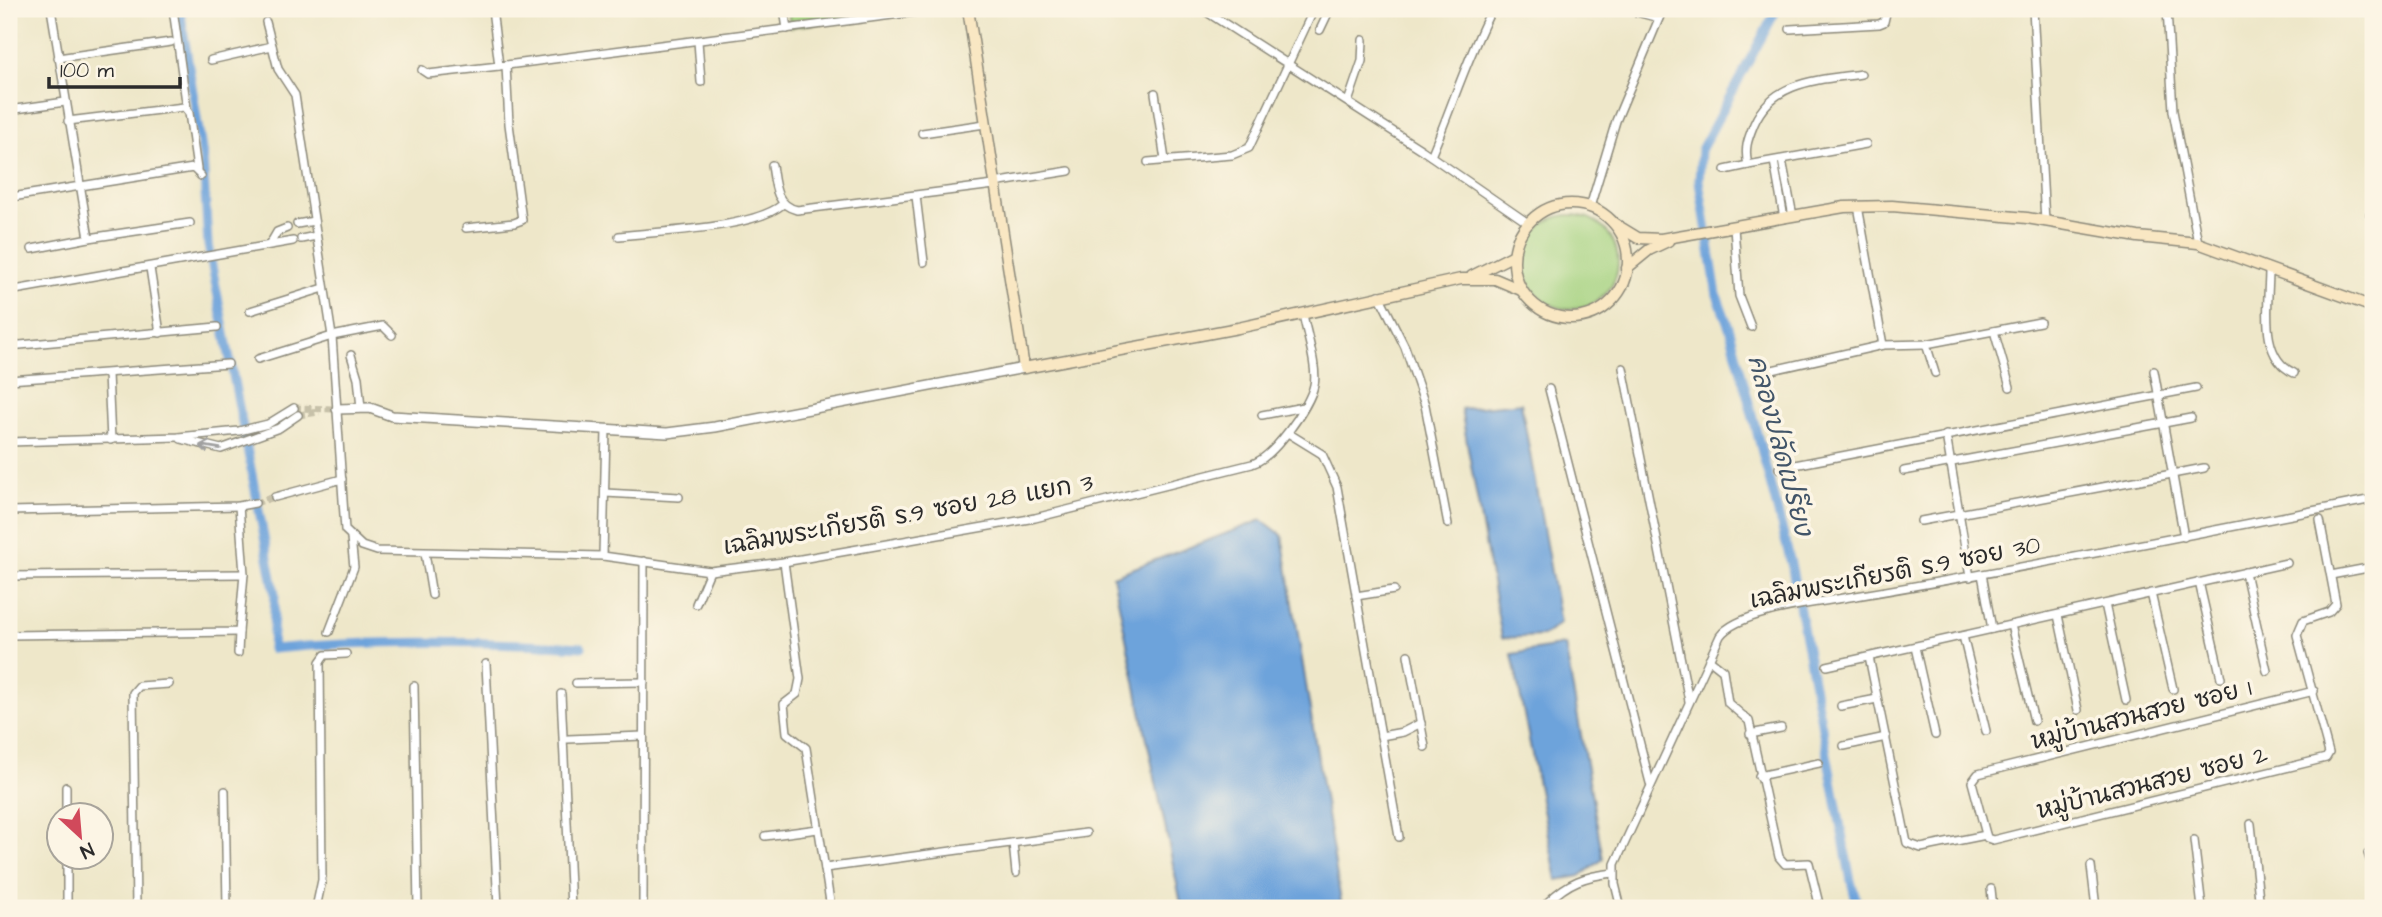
<svg xmlns="http://www.w3.org/2000/svg" width="2382" height="917" font-family="'Architects Daughter','Playpen Sans Thai',sans-serif">
<style>
.green{fill:#a3d17e;stroke:#677e54;stroke-width:2}
.water{fill:#6da3db;stroke:#4c6783;stroke-width:2}
.lines{fill:none;stroke-linecap:round;stroke-linejoin:round}
.canal{stroke:#6da3db;stroke-width:9}
.minor-tunnel{stroke:#c7c1a9;stroke-width:7;stroke-dasharray:7 3.5;stroke-linecap:butt}
.minor-casing{stroke:#8c897a;stroke-width:10}
.tertiary-casing{stroke:#8c897a;stroke-width:12}
.secondary-casing{stroke:#8c897a;stroke-width:13}
.minor{stroke:#fff;stroke-width:7}
.tertiary{stroke:#fff;stroke-width:9}
.secondary{stroke:#f9e7c3;stroke-width:10}
.oneway{stroke:#a0a0a0}
.labels{text-anchor:middle;stroke-width:7;stroke-linejoin:round;paint-order:stroke}
.street-label{font-size:24px;fill:#2b2b2b;stroke:#fcf5e5}
.water-label{font-size:26px;font-style:italic;fill:#425569;stroke:#fcf5e5}
</style>
<rect width="100%" height="100%" fill="#fcf5e5"/>
<filter id="ink" filterUnits="userSpaceOnUse"><feTurbulence type="fractalNoise" baseFrequency=".0143" numOctaves="2"/><feDisplacementMap in="SourceGraphic" scale="14" xChannelSelector="R" yChannelSelector="G"/><feConvolveMatrix kernelMatrix="1 2 1 2 8 2 1 2 1" color-interpolation-filters="sRGB"/></filter>
<filter id="wash" filterUnits="userSpaceOnUse"><feTurbulence type="fractalNoise" baseFrequency=".00686" numOctaves="4" result="noise"/><feDisplacementMap in="SourceGraphic" scale="28" xChannelSelector="R" yChannelSelector="G"/><feGaussianBlur stdDeviation="1.57" result="paint"/><feColorMatrix in="noise" values="0 0 0 0 0 0 0 0 0 0 0 0 0 0 0 0 0 1.4 0 .05"/><feComposite in="paint" operator="in"/></filter>
<g filter="url(#wash)">
<rect width="100%" height="100%" fill="#eee7c9"/>
<g class="green">
<path d="M788,9H933L790,27Z"/>
<circle cx="1571" cy="262" r="47"/>
</g>
<g class="water">
<path d="M1521,403L1560,623L1543,636L1502,638L1461,409Z"/>
<path d="M1262,520L1282,535L1342,908H1182L1113,576Z"/>
<path d="M1565,645L1603,859L1580,876L1557,880L1512,654Z"/>
</g>
<g class="lines">
<g class="canal">
<path d="M180,9L203,157L208,245L275,594L272,649C375,639 478,641 582,647"/>
<path d="M1777,9L1701,150L1699,181L1717,295L1730,330L1791,563L1851,881L1858,908"/>
</g>
</g>
</g>
<g filter="url(#ink)">
<g class="lines">
<g class="minor-tunnel">
<path d="M294,408L337,409"/>
<path d="M298,415L319,412"/>
<path d="M255,503L275,497"/>
</g>
<defs>
<g id="minor">
<path d="M51,9L89,238L190,223"/>
<path d="M173,9L187,109"/>
<path d="M492,9L499,66L939,9"/>
<path d="M784,9L787,29"/>
<path d="M1202,9L1422,150L1528,223"/>
<path d="M1625,9L1659,18"/>
<path d="M2033,9L2045,221"/>
<path d="M2167,9L2173,111L2198,243"/>
<path d="M266,22L278,69L295,95L332,336L345,530L362,546L377,551L603,556L710,571L784,562L1035,518L1252,464C1273,458 1310,406 1314,385C1318,368 1306,332 1303,314"/>
<path d="M1790,29L1879,24L1884,22L1887,9"/>
<path d="M1320,30L1330,9"/>
<path d="M698,41L701,82"/>
<path d="M58,58L171,42"/>
<path d="M211,60L272,46"/>
<path d="M422,70L428,74L499,66"/>
<path d="M1861,74C1820,80 1773,80 1754,124C1748,139 1744,148 1748,165L1866,144"/>
<path d="M1155,93L1165,160"/>
<path d="M1348,102L1362,61L1363,40"/>
<path d="M9,110L65,102"/>
<path d="M68,121L184,107L189,113L197,169"/>
<path d="M922,133L985,124"/>
<path d="M1431,156C1452,107 1467,57 1492,9"/>
<path d="M1782,160L1793,216"/>
<path d="M1774,161L1784,218"/>
<path d="M1148,162L1232,155L1249,148L1314,9"/>
<path d="M772,165C775,184 775,205 797,210L994,185"/>
<path d="M1725,170L1748,165"/>
<path d="M994,183L1069,171"/>
<path d="M916,196L924,262"/>
<path d="M12,197L193,168L201,176"/>
<path d="M1858,206L1883,345"/>
<path d="M1590,207L1616,121L1663,9"/>
<path d="M2370,214L2373,216"/>
<path d="M297,224L314,221"/>
<path d="M1734,227L1739,296L1751,327"/>
<path d="M466,228L514,223L522,220L509,124L506,65"/>
<path d="M619,236C659,231 754,229 783,204"/>
<path d="M301,239L316,236"/>
<path d="M270,244L277,232L287,228"/>
<path d="M32,249L89,238"/>
<path d="M150,268L160,333"/>
<path d="M2269,270C2269,304 2258,357 2294,373"/>
<path d="M9,291L293,241"/>
<path d="M1379,295L1405,347L1425,405L1448,524"/>
<path d="M250,311L324,288"/>
<path d="M1994,331L2010,387"/>
<path d="M1926,344L1935,373"/>
<path d="M9,346L217,327"/>
<path d="M351,355L358,378L361,408"/>
<path d="M258,359L332,336L383,326L392,335"/>
<path d="M1623,368L1689,701"/>
<path d="M2154,371L2184,537"/>
<path d="M1759,373L1883,345L1926,344L2040,322"/>
<path d="M108,374L111,440"/>
<path d="M9,380L228,364"/>
<path d="M1549,389L1650,783"/>
<path d="M1262,415L1303,407"/>
<path d="M1288,433L1322,454L1337,487L1399,837"/>
<path d="M1946,435L1970,577"/>
<path d="M181,439L221,449L279,428L298,415"/>
<path d="M9,442L178,437L239,431L268,424L294,408"/>
<path d="M1779,468L2196,388"/>
<path d="M1904,471L2191,418"/>
<path d="M605,493L679,497"/>
<path d="M275,497L342,479"/>
<path d="M9,511L239,506L255,503"/>
<path d="M1921,521L2204,468"/>
<path d="M425,553L432,595"/>
<path d="M603,556L606,430"/>
<path d="M784,562L800,679L797,694L784,704L787,733L806,748L831,908"/>
<path d="M2245,572L2267,671"/>
<path d="M1982,574L1992,629"/>
<path d="M2331,575L2373,567"/>
<path d="M9,576L244,574"/>
<path d="M2199,582L2221,678"/>
<path d="M2151,593L2173,689"/>
<path d="M1356,596L1394,590"/>
<path d="M696,604L710,571"/>
<path d="M2105,604L2126,700"/>
<path d="M2058,615L2078,710"/>
<path d="M2011,625L2034,721"/>
<path d="M329,632L354,567L351,538"/>
<path d="M9,635L239,632L244,574L239,506"/>
<path d="M1963,636L1986,731"/>
<path d="M1915,647L1935,735"/>
<path d="M238,653L239,632"/>
<path d="M1408,655L1425,747"/>
<path d="M1869,657L1907,843L1921,848L1986,835"/>
<path d="M1709,659L1723,670L1728,703L1749,721L1779,857L1785,864L1809,863L1820,908"/>
<path d="M486,664L498,908"/>
<path d="M1827,666L2287,563"/>
<path d="M576,683L644,682"/>
<path d="M414,686L418,908"/>
<path d="M2314,691L1978,774L1972,782L1987,838L1993,840L2326,758L2329,753L2297,635L2303,621L2329,612L2336,604L2320,520"/>
<path d="M561,694L571,908"/>
<path d="M1841,706L1877,699"/>
<path d="M1750,734L1781,728"/>
<path d="M1381,736L1403,732L1421,723"/>
<path d="M568,739L643,736"/>
<path d="M1844,746L1886,737"/>
<path d="M1759,776L1819,763"/>
<path d="M66,787V816"/>
<path d="M225,791L227,908"/>
<path d="M2251,824L2260,908"/>
<path d="M765,836L818,829"/>
<path d="M2194,840L2202,908"/>
<path d="M1013,843L1016,873"/>
<path d="M2368,853L2373,869"/>
<path d="M67,858V908"/>
<path d="M2091,866L2096,908"/>
<path d="M825,868L1086,833"/>
<path d="M1991,889L1993,908"/>
<path d="M1548,902C1568,882 1585,876 1614,873"/>
<path d="M136,908L133,693L139,686L169,684"/>
<path d="M316,908L322,880L320,662L325,655L346,654"/>
<path d="M643,908L644,561"/>
<path d="M1621,908L1615,884V864L1720,636C1738,610 1823,602 1856,596C2029,567 2201,533 2373,499"/>
</g>
<path id="tertiary" d="M337,409L370,408L392,416L667,433L715,427L1024,368"/>
<g id="secondary">
<path d="M968,9L1024,368L1238,328L1461,279H1495L1521,290"/>
<circle cx="1571" cy="261" r="57"/>
<path d="M1615,224L1638,238L1661,239L1844,207L1892,206L2027,218L2138,237L2198,243L2373,307"/>
<path d="M1627,268L1649,250L1668,241"/>
<path d="M1472,276L1514,255"/>
</g>
</defs>
<use href="#minor" class="minor-casing"/>
<use href="#tertiary" class="tertiary-casing"/>
<use href="#secondary" class="secondary-casing"/>
<use href="#minor" class="minor"/>
<use href="#tertiary" class="tertiary"/>
<use href="#secondary" class="secondary"/>
</g>
<defs><path id="oneway-shaft" d="M-6 0H5M1.5-3L5.5 0L1.5 3" fill="none" stroke-width="1.6" stroke-linecap="round" stroke-linejoin="round" transform="scale(1.75)"/></defs>
<use class="oneway" href="#oneway-shaft" transform="translate(210 447) rotate(-171)"/>
</g>
<g class="labels">
<g class="street-label">
<text transform="translate(908 514) rotate(-10)" y="8">เฉลิมพระเกียรติ ร.9 ซอย 28 แยก 3</text>
<text transform="translate(1895 572) rotate(-11)" y="8">เฉลิมพระเกียรติ ร.9 ซอย 30</text>
<text transform="translate(2141 714) rotate(-14)" y="8">หมู่บ้านสวนสวย ซอย 1</text>
<text transform="translate(2152 782) rotate(-14)" y="8">หมู่บ้านสวนสวย ซอย 2</text>
</g>
<g class="water-label">
<text transform="translate(1781 445) rotate(75)" y="9">คลองปลัดเปรียง</text>
</g>
</g>
<rect width="2382" height="917" fill="none" stroke="#fcf5e5" stroke-width="35"/>
<g transform="translate(80 836) rotate(154)"><circle r="33" fill="#fcf5e5" stroke="#a8a49b" stroke-width="2"/>
<path d="M0-5L12 26L0 18L-12 26Z" fill="#d1495b"/>
<text y="-10" font-size="19" font-weight="bold" text-anchor="middle" fill="#2b2b2b">N</text>
</g>
<path d="M49 77v10h131v-10" fill="none" stroke="#2b2b2b" stroke-width="3.5"/>
<text x="60" y="77" font-size="21" fill="#2b2b2b" stroke="#fcf5e5" stroke-width="5" paint-order="stroke">100 m</text>
</svg>
